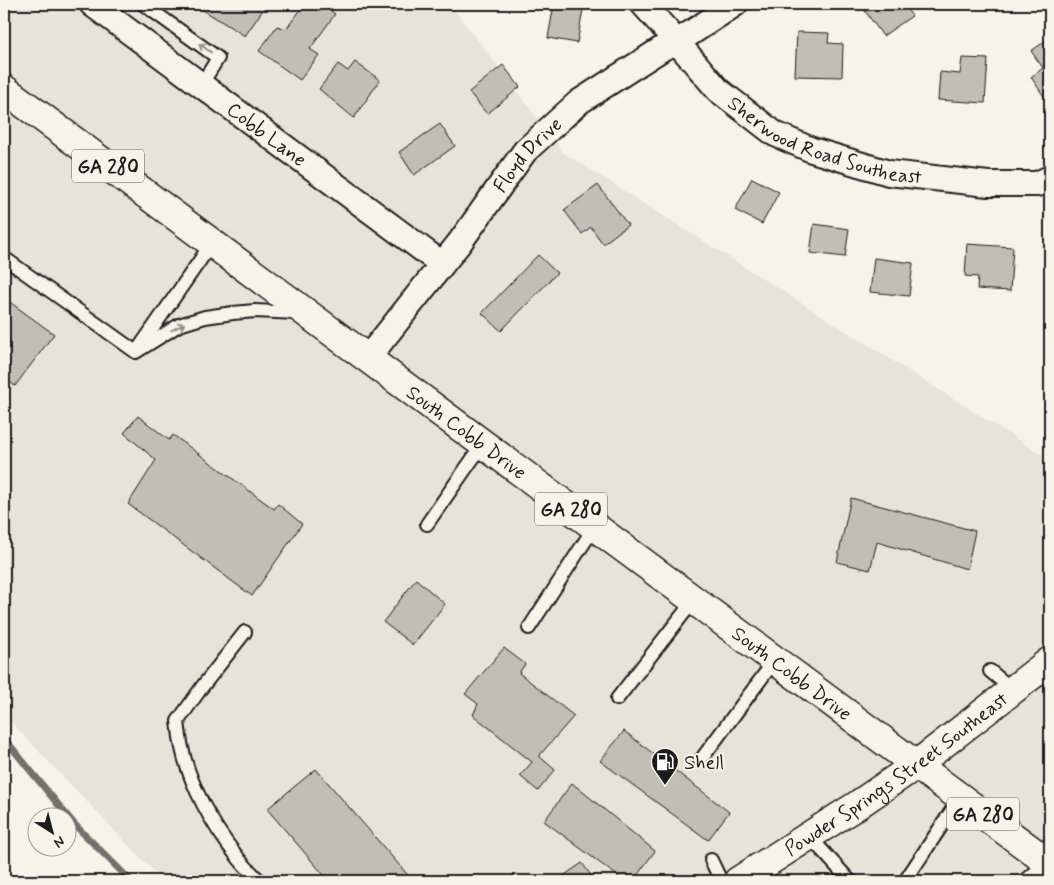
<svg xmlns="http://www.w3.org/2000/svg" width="1054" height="885" font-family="Mynerve,sans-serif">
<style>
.built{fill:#e6e3d9}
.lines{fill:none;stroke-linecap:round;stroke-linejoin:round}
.stream{stroke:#72716c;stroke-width:7}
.building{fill:#c0beb5;stroke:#1c1c1c}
.lane-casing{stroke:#1c1c1c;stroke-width:16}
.street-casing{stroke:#1c1c1c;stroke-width:28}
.secondary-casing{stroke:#1c1c1c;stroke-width:31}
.primary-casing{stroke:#1c1c1c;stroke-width:31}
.lane{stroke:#f7f3e8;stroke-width:12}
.street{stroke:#f7f3e8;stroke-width:24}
.secondary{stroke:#f7f3e8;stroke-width:28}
.primary{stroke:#f7f3e8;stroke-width:28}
.oneway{stroke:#94928c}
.labels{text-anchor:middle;stroke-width:4;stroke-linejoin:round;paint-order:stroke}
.shield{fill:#f7f3e8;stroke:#5e5c59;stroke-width:1}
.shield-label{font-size:19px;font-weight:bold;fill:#1c1c1c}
.street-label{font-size:20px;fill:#1c1c1c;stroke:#f7f3e8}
.poi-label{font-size:20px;fill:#1c1c1c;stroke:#f7f3e8;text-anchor:start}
</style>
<rect width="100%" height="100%" fill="#f7f3e8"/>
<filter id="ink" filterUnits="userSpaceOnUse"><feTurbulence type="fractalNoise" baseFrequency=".02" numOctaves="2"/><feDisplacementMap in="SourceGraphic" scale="10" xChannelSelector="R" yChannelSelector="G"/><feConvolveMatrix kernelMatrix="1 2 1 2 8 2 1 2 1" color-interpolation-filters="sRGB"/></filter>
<g filter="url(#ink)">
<path class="built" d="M4,4H450L564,153L1050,460V881H163L4,715Z"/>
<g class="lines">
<path class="stream" d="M4,738L74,824L131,881"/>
</g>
<g class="building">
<path d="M200,4H267L245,36L198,7Z"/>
<path d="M305,4H322L335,14L310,49L319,55L300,80L259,51L277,26L286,29Z"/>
<path d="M554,4H584L577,43L548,38Z"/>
<path d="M860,4H903L912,16L883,36Z"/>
<path d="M797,32L829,33L828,43L843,44L842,77L795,76Z"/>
<path d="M1050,38V94L1045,98L1031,77L1043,68L1031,51Z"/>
<path d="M962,58L988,59L985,103L938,100L940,72L960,74Z"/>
<path d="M355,62L380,80L354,118L319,89L338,64L348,71Z"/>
<path d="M503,65L520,87L487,114L469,92Z"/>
<path d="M440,124L455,146L414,175L399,152Z"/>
<path d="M752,178L779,192L762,224L735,210Z"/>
<path d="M598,185L628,225L603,244L591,227L582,234L564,210Z"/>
<path d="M814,224L849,229L845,257L810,253Z"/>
<path d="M1050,242V267L1045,244Z"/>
<path d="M967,244L1013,247L1010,291L977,289L978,277L965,276Z"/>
<path d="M538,255L557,273L501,331L482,313Z"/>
<path d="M874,258L913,263L909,296L870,292Z"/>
<path d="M4,298L54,334L15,386L4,378Z"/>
<path d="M138,416L169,440L173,435L274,509L278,504L302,524L252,596L128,504L156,460L124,433Z"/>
<path d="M851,498L975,531L967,569L877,542L870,570L837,562Z"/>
<path d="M416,579L445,604L413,645L383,622Z"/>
<path d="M504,648L525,664L519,673L574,716L539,756L555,770L538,791L520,776L532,762L473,715L478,704L465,694Z"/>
<path d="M624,731L729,812L708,840L600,761Z"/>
<path d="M316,769L413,881H329L267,809Z"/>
<path d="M572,783L655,851L633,881H624L544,821Z"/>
<path d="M582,863L595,881H556Z"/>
</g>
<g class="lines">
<defs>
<g id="lane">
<path d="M143,4L218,58L201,85"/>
<path d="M7,260L136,352L179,325L205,317L233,313L255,311L297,313"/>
<path d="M139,348L212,243"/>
<path d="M427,524L483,444"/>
<path d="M529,628L595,526"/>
<path d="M245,632L202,687L178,721C179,730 180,739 182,748C190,785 212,825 236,855C243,865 252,873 260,881"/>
<path d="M990,671L1013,690"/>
<path d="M617,699L694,600"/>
<path d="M700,761L775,660"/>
<path d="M809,836L850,881"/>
<path d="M711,860L721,881"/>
<path d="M905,881L960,798"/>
<path d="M1025,881L1048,862"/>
</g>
<g id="street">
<path id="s1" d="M92,4L442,264"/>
<path id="s2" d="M643,4L677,42L718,90L775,134L812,150L889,173L988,184H1037L1050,178"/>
<path id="s3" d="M367,359L460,242L525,151L579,102L663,48L677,42L735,4"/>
</g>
<g id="secondary">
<path id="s4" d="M738,881L856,806L916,765L1050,661"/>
</g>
<g id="primary">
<path id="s5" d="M4,89L1050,864"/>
</g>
</defs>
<use href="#lane" class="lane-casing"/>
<use href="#street" class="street-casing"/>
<use href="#secondary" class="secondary-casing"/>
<use href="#primary" class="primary-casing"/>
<use href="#lane" class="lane"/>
<use href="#street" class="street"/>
<use href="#secondary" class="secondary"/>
<use href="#primary" class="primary"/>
</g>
<defs><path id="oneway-shaft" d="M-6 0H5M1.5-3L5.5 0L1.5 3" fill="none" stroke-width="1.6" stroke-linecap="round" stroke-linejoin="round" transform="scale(1.25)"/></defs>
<g class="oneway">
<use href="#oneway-shaft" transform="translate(205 48) rotate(-144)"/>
<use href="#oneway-shaft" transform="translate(178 327) rotate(-26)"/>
</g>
</g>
<defs>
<symbol id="fuel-pin" viewBox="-11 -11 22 30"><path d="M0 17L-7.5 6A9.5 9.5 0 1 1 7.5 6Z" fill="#1c1c1c" stroke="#f7f3e8"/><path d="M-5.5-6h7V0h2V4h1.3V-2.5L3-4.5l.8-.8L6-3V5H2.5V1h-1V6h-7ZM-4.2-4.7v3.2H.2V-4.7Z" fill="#fff"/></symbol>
</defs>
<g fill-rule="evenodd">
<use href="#fuel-pin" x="649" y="746" width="32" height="43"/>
</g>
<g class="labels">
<g class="shield">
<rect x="72" y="149.5" width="72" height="33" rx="4"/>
<rect x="535" y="492.5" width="72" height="33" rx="4"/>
<rect x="947" y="797.5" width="72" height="33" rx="4"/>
</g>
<g class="shield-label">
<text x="108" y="173">GA 280</text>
<text x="571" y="516">GA 280</text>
<text x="983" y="821">GA 280</text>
</g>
<g class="street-label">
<text dy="7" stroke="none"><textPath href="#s1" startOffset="218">Cobb Lane</textPath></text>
<text dy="7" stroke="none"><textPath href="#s2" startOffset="235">Sherwood Road Southeast</textPath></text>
<text dy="7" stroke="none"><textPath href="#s3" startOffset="260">Floyd Drive</textPath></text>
<text dy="7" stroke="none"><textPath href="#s5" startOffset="576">South Cobb Drive</textPath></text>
<text dy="7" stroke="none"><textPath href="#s5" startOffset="981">South Cobb Drive</textPath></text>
<text dy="7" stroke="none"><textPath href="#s4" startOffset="191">Powder Springs Street Southeast</textPath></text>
</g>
<g class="poi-label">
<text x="684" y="769">Shell</text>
</g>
</g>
<rect width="1054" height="885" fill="none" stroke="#f7f3e8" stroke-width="20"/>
<rect x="10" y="10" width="1034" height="865" fill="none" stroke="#1c1c1c" stroke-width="2" filter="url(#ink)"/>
<g transform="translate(52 832) rotate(144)"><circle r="24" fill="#f7f3e8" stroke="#9f9d96"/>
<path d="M0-4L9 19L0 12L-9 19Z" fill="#1c1c1c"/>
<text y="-8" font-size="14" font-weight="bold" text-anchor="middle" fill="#1c1c1c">N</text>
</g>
</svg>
